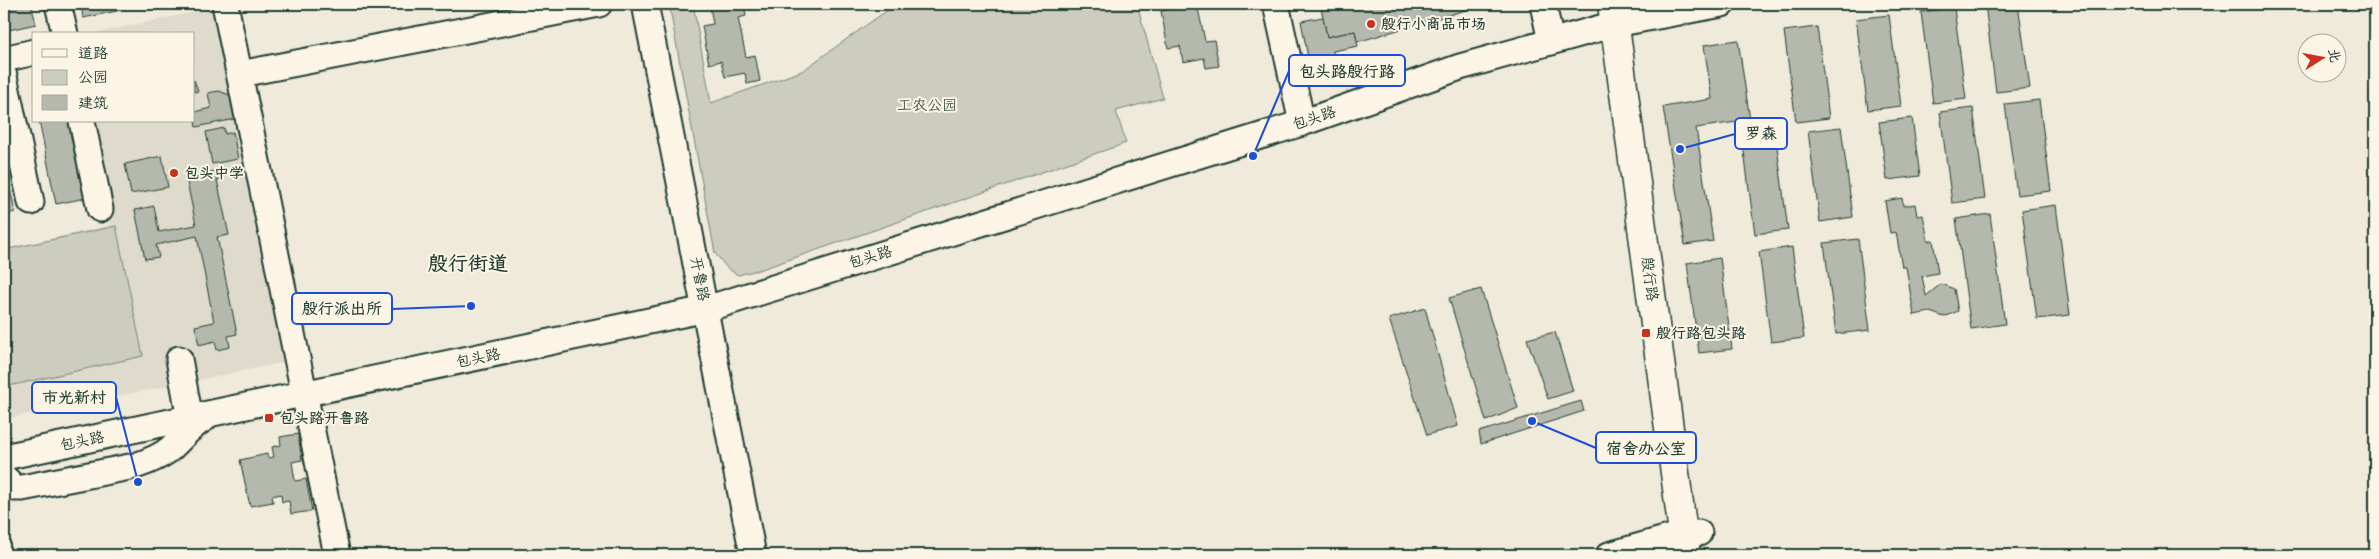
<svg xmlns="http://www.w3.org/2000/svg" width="2379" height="559" font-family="Itim,'LXGW WenKai TC',sans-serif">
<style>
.built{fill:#dedbcc}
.green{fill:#cccdbf;stroke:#76857a}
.building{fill:#b5b9ad;stroke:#1f3d34}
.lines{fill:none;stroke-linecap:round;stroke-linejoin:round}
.minor-casing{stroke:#1f3d34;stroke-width:29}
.major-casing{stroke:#1f3d34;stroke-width:31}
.minor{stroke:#fcf5e5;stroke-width:25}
.major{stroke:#fcf5e5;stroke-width:28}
.poi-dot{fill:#c8321e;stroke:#fcf5e5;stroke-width:2}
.labels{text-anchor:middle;stroke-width:4;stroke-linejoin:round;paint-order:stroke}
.poi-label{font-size:15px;font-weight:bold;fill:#1f3d34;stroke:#fcf5e5;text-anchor:start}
.park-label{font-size:15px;fill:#425a50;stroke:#fcf5e5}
.street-label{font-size:15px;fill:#1f3d34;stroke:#fcf5e5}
.district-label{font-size:20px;font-weight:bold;fill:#1f3d34;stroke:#fcf5e5}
.leader{fill:none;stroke:#1d4ed8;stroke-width:2}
.callout-dot{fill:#1d4ed8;stroke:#fcf5e5;stroke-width:2}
.callout{fill:#fcf5e5;stroke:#1d4ed8;stroke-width:2}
.callout-label{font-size:16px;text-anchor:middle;font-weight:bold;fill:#1f3d34}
</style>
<rect width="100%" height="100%" fill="#efeada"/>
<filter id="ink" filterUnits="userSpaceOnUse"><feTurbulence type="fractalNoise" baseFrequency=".02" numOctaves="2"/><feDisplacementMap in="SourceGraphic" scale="10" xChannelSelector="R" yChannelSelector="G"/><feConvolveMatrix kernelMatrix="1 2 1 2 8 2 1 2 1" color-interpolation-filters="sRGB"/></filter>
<g filter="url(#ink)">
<path class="built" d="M213,8L287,362L4,419V249L110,225L90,121H194V34H92Z"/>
<g class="green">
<path d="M669,4H693L711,103L802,71L896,4H1137L1163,98L1116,111L1126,143L762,269L738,275L727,268L715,253Z"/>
<path d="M116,226L143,356L4,387V250Z"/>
</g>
<g class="building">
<path d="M4,4H31L36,24L4,31Z"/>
<path d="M81,4H116L117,11L83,18Z"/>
<path d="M728,4H744L746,16L738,18L746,57L755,55L760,81L747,84L745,73L725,77L721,61L709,64L702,26L713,24L710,7Z"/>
<path d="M1171,4H1197L1205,41L1214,40L1219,66L1206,68L1204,58L1183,62L1180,46L1168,48L1161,11L1172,9Z"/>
<path d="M1341,4H1486L1357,42L1355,31L1327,37L1321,7Z"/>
<path d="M1985,4H2018L2030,88L1996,92Z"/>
<path d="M1954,8L1966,99L1933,103L1921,12Z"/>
<path d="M1889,15L1901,106L1868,110L1856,19Z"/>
<path d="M1323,17L1327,37L1355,31L1358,46L1333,51L1336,68L1311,73L1301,21Z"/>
<path d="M1817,27L1829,118L1796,122L1784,31Z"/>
<path d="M1738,40L1750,120L1696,128L1713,241L1685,245L1663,107L1712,99L1704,45Z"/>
<path d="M194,80L198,91L194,92Z"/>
<path d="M219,91L235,97L240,118L196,127L194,112L211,108L208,93Z"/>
<path d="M2039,100L2051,191L2017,195L2005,104Z"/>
<path d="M1973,108L1985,199L1952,203L1940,112Z"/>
<path d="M1912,118L1920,176L1887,180L1879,122Z"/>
<path d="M39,121H76L91,197L56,204Z"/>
<path d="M1841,127L1853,217L1820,222L1808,131Z"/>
<path d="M224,128L225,134L233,132L238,159L212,164L206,132Z"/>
<path d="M1776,139L1788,230L1755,234L1743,144Z"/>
<path d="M162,156L168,187L131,194L125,164Z"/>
<path d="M4,158L15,212L4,215Z"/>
<path d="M220,170L222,179L217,180L229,235L217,237L237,334L228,336L230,347L217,350L215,341L199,345L195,326L214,322L197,236L156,245L159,257L145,259L135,210L154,206L159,232L196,225L186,177Z"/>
<path d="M1902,198L1903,206L1915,204L1917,216L1923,215L1928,241L1933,240L1938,273L1922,276L1926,296L1941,284L1954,289L1958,311L1944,317L1930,312L1914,315L1906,267H1902L1896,232L1890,233L1885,201Z"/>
<path d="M2056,205L2070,315L2037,319L2022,210Z"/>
<path d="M1990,214L2005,324L1971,329L1956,219Z"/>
<path d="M1858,239L1870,330L1836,334L1824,243Z"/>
<path d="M1792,247L1804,338L1771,342L1759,252Z"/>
<path d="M1720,258L1732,349L1699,353L1687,263Z"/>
<path d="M1481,289L1518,408L1486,421L1449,298Z"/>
<path d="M1425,308L1458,426L1427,435L1389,319Z"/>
<path d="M1555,332L1573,391L1548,399L1527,339Z"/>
<path d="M1581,401L1584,411L1481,444L1479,432Z"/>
<path d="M298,434L302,460L292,462L295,481L306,479L312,511L291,514L289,501L282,502L281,494L272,496L273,502L250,506L240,460L267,454L268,458L274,457L272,447L281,445L280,437Z"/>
</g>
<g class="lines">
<defs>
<g id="minor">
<path d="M58,4L65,34"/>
<path d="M225,4L337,555"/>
<path d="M645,4L753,555"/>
<path d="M1276,4L1302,123"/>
<path d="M1543,4L1551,42"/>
<path d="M4,59L34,52"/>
<path d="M240,74L599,4"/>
<path d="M4,76L31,202"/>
<path d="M82,121L100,209"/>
<path d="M179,359L190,419"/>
<path d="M4,457L706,309L1302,123L1460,67L1615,24L1722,4"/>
<path d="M4,477L15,488H22L135,466C147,462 161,457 171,448C183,437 190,427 204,419"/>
<path d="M1609,555L1683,534L1699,533"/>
</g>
<path id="major" d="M1612,4L1686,555"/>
</defs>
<use href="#minor" class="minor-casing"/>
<use href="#major" class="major-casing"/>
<use href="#minor" class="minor"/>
<use href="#major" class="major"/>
</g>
</g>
<g class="poi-dot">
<circle cx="1371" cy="24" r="5"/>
<circle cx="174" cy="173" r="5"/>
<rect x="1641" y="328" width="10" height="10" rx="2.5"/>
<rect x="264" y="413" width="10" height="10" rx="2.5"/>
</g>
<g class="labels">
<g class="poi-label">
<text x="1381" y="29">殷行小商品市场</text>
<text x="184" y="178">包头中学</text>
<text x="1656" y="338">殷行路包头路</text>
<text x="279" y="423">包头路开鲁路</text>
</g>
<g class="park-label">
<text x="927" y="110">工农公园</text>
</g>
<g class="street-label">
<text transform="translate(1314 118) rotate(-19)" y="5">包头路</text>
<text transform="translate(870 257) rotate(-17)" y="5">包头路</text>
<text transform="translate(700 279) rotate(79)" y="5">开鲁路</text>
<text transform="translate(1650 279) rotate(82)" y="5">殷行路</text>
<text transform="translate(478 358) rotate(-12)" y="5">包头路</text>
<text transform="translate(82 441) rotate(-12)" y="5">包头路</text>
</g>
<g class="district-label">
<text x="468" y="270">殷行街道</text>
</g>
</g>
<path class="leader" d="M1253 156L1289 71M1680 149L1735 134M471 306L392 309M138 482L116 397M1532 421L1596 448"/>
<g class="callout-dot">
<circle cx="1253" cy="156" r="5"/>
<circle cx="1680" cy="149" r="5"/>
<circle cx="471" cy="306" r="5"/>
<circle cx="138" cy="482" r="5"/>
<circle cx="1532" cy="421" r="5"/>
</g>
<g class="callout">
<rect x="1289" y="55" width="116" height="31" rx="5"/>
<rect x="1735" y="118" width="52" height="31" rx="5"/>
<rect x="292" y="293" width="100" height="31" rx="5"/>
<rect x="32" y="382" width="84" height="31" rx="5"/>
<rect x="1596" y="432" width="100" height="31" rx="5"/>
</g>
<g class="callout-label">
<text x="1347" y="77">包头路殷行路</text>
<text x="1761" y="139">罗森</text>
<text x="342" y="314">殷行派出所</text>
<text x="74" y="403">市光新村</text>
<text x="1646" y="454">宿舍办公室</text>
</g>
<rect width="2379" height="559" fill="none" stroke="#fcf5e5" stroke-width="20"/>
<rect x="10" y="10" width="2359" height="539" fill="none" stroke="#1f3d34" stroke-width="2" filter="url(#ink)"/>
<rect x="32" y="32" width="162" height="90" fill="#fcf5e5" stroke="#a4ab9e"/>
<rect x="42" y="49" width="25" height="8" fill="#fcf5e5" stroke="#a4ab9e"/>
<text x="78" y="58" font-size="15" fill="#1f3d34">道路</text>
<rect x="42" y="70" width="25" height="15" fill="#cccdbf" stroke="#a4ab9e"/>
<text x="78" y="82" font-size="15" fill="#1f3d34">公园</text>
<rect x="42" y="95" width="25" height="15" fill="#b5b9ad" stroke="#a4ab9e"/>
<text x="78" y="108" font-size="15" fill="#1f3d34">建筑</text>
<g transform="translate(2322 58) rotate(79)"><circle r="24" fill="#fcf5e5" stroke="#a4ab9e"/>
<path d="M0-4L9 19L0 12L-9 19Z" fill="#c8321e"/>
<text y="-8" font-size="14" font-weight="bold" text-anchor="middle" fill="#1f3d34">北</text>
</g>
</svg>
